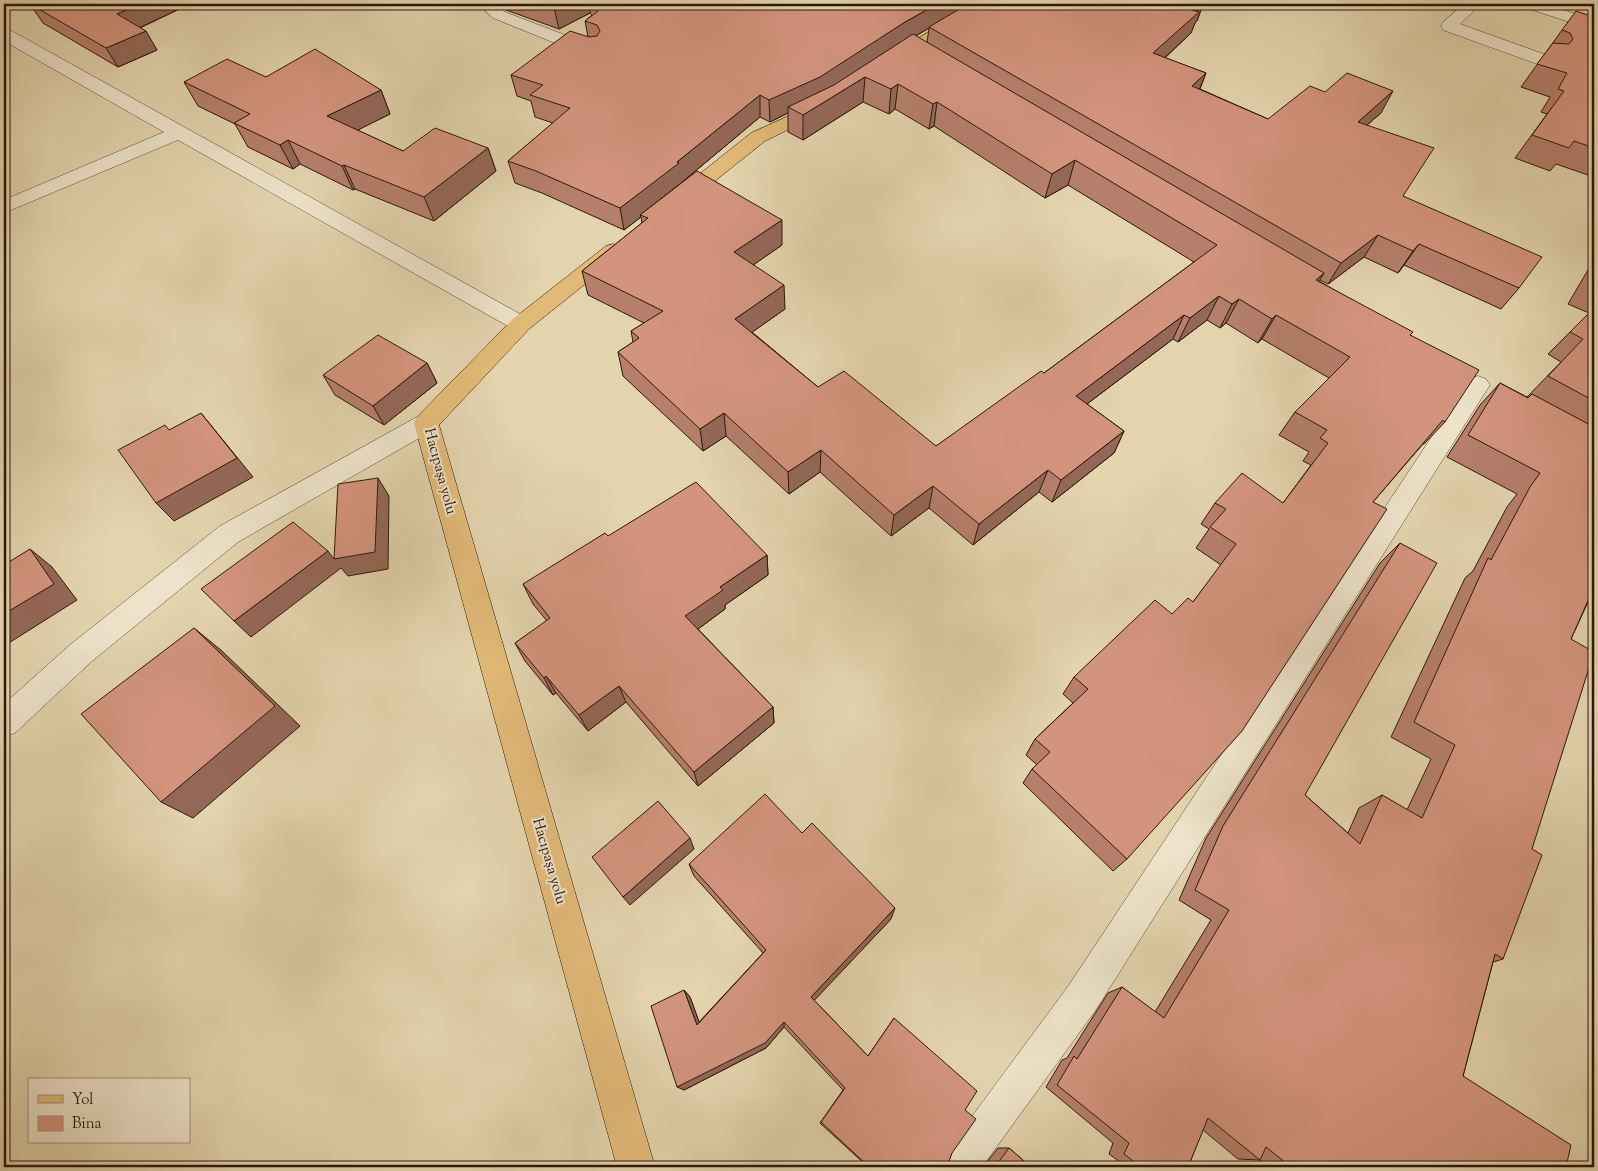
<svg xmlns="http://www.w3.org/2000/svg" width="1598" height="1171" font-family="'Sorts Mill Goudy',serif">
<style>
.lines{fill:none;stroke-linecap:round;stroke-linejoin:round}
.minor-casing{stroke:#5a4633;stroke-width:1}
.major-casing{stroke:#2c170a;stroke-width:1}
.minor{fill:#ede3ca;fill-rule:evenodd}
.major{fill:#e2ba77;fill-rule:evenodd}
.wall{fill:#b57f6c;stroke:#2c170a;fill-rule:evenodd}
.shaded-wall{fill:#946858;stroke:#2c170a}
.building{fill:#d3947e;stroke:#2c170a}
.labels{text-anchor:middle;stroke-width:4;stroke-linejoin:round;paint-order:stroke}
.street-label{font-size:15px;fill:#2c170a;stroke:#ede3ca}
</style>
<rect width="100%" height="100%" fill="#e3d4ae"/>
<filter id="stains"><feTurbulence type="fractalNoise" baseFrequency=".004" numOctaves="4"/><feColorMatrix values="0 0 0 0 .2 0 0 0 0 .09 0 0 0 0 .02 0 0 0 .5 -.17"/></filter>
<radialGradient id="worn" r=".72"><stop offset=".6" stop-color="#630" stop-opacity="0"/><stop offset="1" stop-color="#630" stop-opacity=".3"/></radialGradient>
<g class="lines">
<defs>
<g id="minor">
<path d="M478,4H495L505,12L599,48L602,52L599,56L593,57L587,56L493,18Z"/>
<path d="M1464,4H1481L1460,24L1552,57L1555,61L1552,65L1546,66L1540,65L1443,30L1441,26L1443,22Z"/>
<path d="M1521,4H1545L1591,19L1593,22L1591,25H1579L1523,7Z"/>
<path d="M4,29L10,30L529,319L532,324L529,329L521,332L513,329L178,140L4,213V200L164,132L4,41Z"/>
<path d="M1478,376L1486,379L1490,385L1486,391L1095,1011L982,1167H940L945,1153L1069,985L1470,379Z"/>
<path d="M426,414L435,417L438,423L435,429L238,542L91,662L15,733L4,737V704L71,644L220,526L417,417Z"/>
</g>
<g id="major">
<path d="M974,4H993L991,7L898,66L892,67L886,66L883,62L886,58Z"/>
<path d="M822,101L828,102L831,106L828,110L765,141L686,204L679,206L672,204L669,200L672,196L751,133Z"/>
<path d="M613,244L620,246L623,251L620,256L529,329L439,425L655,1167H617L414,423L417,417L513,319L606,246Z"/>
</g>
</defs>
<use href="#minor" class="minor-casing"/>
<use href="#major" class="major-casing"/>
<use href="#minor" class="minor"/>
<use href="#major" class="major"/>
</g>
<g class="wall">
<path d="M30,4H190L140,28L157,50L118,67L43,23Z"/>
<path d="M498,4H1203L1197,21L1195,23L1191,33L1165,58L1206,73L1200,89L1268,119L1381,113L1367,125L1403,196L1519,288L1501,309L1404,265L1398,273L1364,257L1328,284L1320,280L1319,281L1411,335L1445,422L1424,444H1423L1373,502L1127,859L1113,871L1023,783L1032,769L1037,765L1026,755L1035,739L1073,703L1063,694L1074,677L1172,614L1193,602L1221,565L1196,548L1209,529L1201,524L1215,503H1283L1311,465L1303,461L1309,452L1279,435L1295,412L1329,378L1262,339L1258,343L1226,323L1220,328L1207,320L1178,342L1173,339L1087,404L1124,431L1114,453L1052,502L1039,492L973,545L929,508L891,536L820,472L789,494L726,436L703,451L623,376L618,352L633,342L631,331L644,323L588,295L582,271L642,223L641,217L624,230L542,193L515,183L508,161L553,123L535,117L531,101L517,96L511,75L588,37L585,21L592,15L590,13L559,29L506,10ZM929,28L927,43L916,36ZM863,102L889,114L895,109L929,129L934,126L1045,198L1068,185L1194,262L1044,373L936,446L818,387L752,332L785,309L753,265L782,245L681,183L760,117L770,122L788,113V132L803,140Z"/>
<path d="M1594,17V177L1556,164L1550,171L1515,158L1547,114L1541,112L1550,97L1521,87L1562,30Z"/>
<path d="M266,77L381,90L390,114L357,130L403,151L488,148L496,171L434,221L355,189L353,190L300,164L293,169L248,147L235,124L198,106L184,82Z"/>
<path d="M1594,263V603L1589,600L1571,639L1532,849L1503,959L1493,962L1463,1076L1566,1167H1270L1260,1160L1238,1159L1203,1130L1188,1167H1127L1109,1154L1113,1143L1046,1087L1062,1060L1067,1058L1108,993L1122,987L1155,1012L1211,920L1179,900L1206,838L1380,563L1400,543L1305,795L1348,833L1359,808L1382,795L1407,810L1431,759L1391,737L1465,578L1473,571L1507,507L1517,494L1447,457L1480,405L1500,383L1527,397L1561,362L1548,354L1589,313L1568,304L1588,270Z"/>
<path d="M427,363L437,383L384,425L335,395L323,375Z"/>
<path d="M767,555L768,575L725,605V609L698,629L773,707L774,723L698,786L626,702L588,731L556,693L553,695L525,661L515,643L547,621L533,604L523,584Z"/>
<path d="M802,833L891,919L814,1000L868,1056L894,1018L965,1110L947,1167H868L820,1123L843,1090L784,1027L766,1048L684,1090V990L690,997L699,1022L763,953L694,876L689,864Z"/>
<path d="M998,1148H1009L1031,1167H983Z"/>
</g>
<g class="shaded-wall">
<path d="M139,4H190L128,33L117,14Z"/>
<path d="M563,4H589L590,13L559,29L554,8Z"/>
<path d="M937,4H971L903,43L819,98L788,107V113L770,122L769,100Z"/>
<path d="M1200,4H1203L1197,21L1195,23L1191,33L1146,75L1153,53L1192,10Z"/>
<path d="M146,31L157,50L118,67L106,48Z"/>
<path d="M1206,73L1197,95L1192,86Z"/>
<path d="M865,77L863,102L803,140V115Z"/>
<path d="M898,84L895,109L889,114L891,89Z"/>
<path d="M381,90L390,114L338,140L327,116Z"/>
<path d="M1393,91L1381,113L1346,143L1358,122Z"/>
<path d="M760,95V117L681,183L640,215L641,217L624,230L620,208Z"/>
<path d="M937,102L934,126L929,129L933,104Z"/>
<path d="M288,140L300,164L293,169L280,145Z"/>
<path d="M488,148L496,171L434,221L424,197Z"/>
<path d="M1075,160L1068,185L1045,198L1052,174Z"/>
<path d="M344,165L355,189L353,190L342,166Z"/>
<path d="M782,220V245L736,277L734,252Z"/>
<path d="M1378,235L1364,257L1328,284L1341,263Z"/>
<path d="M1419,244L1404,265L1398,273L1413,251Z"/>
<path d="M1324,273L1309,298L1316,280Z"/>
<path d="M784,285L785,309L737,343L735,319Z"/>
<path d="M1219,296L1207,320L1178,342L1190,318Z"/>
<path d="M1239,299L1226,323L1220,328L1232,304Z"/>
<path d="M1184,315L1173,339L1067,419L1076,396Z"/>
<path d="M1276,315L1262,339L1258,343L1272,319Z"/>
<path d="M427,363L437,383L384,425L373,406Z"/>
<path d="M201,413L253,477L174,521L156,503Z"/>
<path d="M724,413L726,436L703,451L700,429Z"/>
<path d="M1124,431L1114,453L1052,502L1061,480Z"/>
<path d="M821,450L820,472L789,494L788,472Z"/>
<path d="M1048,470L1039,492L973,545L979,524Z"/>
<path d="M378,478L389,496L388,569L348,576L341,568L251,637L234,621L328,551L334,559Z"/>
<path d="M933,486L929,508L891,536L894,515Z"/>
<path d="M30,549L52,567L77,600L4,646V614Z"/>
<path d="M767,555L768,575L725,605V609L690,635L685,616L720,587Z"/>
<path d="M194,628L222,651L300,726L193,818L161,802Z"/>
<path d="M546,676L556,693L553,695L544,678Z"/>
<path d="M619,686L626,702L588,731L579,715Z"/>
<path d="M773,707L774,723L698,786L694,772Z"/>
<path d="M690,838L694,849L630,905L623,897Z"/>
<path d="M895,908L891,919L811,1004V997Z"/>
<path d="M684,990L690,997L702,1030L697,1025Z"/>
<path d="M784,1022V1027L766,1048L684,1090L677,1087Z"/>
</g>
<g class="building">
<path d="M30,4H139L117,14L146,31L106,48Z"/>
<path d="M542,4H563L554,8Z"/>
<path d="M594,4H937L905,22L820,77L769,100L760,95L677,162L679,163L620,208L536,171L508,161L570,108L530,95L543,85L511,75L570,31L589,37L597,36L600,31L597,25L585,21L598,11Z"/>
<path d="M968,4H1200L1192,10L1199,12L1153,53L1206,73L1192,86L1268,119L1310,86L1325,92L1347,73L1393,91L1358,122L1434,148L1403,196L1542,257L1519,288L1419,244L1413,251L1378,235L1341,263L929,27Z"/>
<path d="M1576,11L1594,17V148L1574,141L1569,148L1532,135L1564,91L1558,89L1567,73L1537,64L1553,43L1569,44L1573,39L1570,33L1562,30Z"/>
<path d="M913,34L1324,273L1316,280L1413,332L1410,335L1479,370L1445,422L1443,420L1373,502L1387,509L1242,731L1127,859L1032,769L1050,752L1035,739L1088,689L1074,677L1155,600L1172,614L1188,598L1193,602L1236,544L1210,527L1226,509L1215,503L1242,473L1283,503L1328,443L1320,438L1327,430L1295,412L1350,357L1276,315L1272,319L1239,299L1232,304L1219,296L1190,318L1184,315L1076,396L1124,431L1061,480L1048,470L979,524L933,486L894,515L821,450L788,472L724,413L700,429L618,352L639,338L631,331L663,311L582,271L648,218L640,215L697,171L782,220L734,252L784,285L735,319L818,387L844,371L936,446L1041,371L1044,373L1217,245L1075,160L1052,174L937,102L933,104L898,84L891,89L865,77L803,115L788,107L834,85Z"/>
<path d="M315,49L381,90L327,116L403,151L435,128L488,148L424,197L344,165L342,166L288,140L280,145L234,123L250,114L184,82L227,59L266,77Z"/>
<path d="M1594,272V283L1589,281Z"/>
<path d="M1594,308V401L1548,376L1583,339L1570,332Z"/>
<path d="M378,335L427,363L373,406L323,375Z"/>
<path d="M1500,383L1528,398L1532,394L1594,427V587L1571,639L1594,652L1532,849L1542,855L1503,959L1495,954L1463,1076L1571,1145L1566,1167H1291L1266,1147L1260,1160L1208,1118L1188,1167H1141L1124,1154L1129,1143L1057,1085L1074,1056L1077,1059L1122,987L1164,1018L1229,910L1195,890L1223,826L1400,543L1437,563L1305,795L1360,844L1382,795L1422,818L1455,745L1414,722L1488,558L1491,560L1530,487L1540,473L1468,435Z"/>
<path d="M201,413L237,458L156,503L118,450L165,425L169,430Z"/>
<path d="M378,478L375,552L334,559L338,484Z"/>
<path d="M696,482L767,555L720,587L723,590L685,616L773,707L694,772L619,686L579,715L546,676L544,678L515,643L550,618L523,584L605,533L608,536Z"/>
<path d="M293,522L328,551L234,621L201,589Z"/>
<path d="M30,549L54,584L4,614V565Z"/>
<path d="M194,628L275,706L161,802L81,714Z"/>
<path d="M765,794L802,833L812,823L895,908L811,997L868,1056L894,1018L977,1091L965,1110L976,1119L952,1153L947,1167H869L821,1122L845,1088L784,1022L765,1043L677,1087L651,1006L684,990L697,1025L766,950L689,864Z"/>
<path d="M658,801L690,838L623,897L592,857Z"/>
<path d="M1009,1148L1031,1167H995Z"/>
<path d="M753,1161L755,1167H740Z"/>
</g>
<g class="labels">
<g class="street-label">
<text transform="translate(441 471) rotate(75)" y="5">Hacıpaşa yolu</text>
<text transform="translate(550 861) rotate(74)" y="5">Hacıpaşa yolu</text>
</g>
</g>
<rect width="1598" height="1171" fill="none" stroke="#e3d4ae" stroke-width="20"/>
<rect x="5" y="5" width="1588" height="1161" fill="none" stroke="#2c170a" stroke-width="2.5"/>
<rect x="10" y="10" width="1578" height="1151" fill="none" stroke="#2c170a"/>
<rect x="28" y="1078" width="162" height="65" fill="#ede3ca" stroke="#a0917d"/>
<rect x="38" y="1095" width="25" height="8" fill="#e2ba77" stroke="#a0917d"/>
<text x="72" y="1104" font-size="15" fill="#2c170a">Yol</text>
<rect x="38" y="1116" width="25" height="15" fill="#d3947e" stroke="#a0917d"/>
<text x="72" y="1128" font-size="15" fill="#2c170a">Bina</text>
<rect width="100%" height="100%" filter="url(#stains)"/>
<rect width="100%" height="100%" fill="url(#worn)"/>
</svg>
